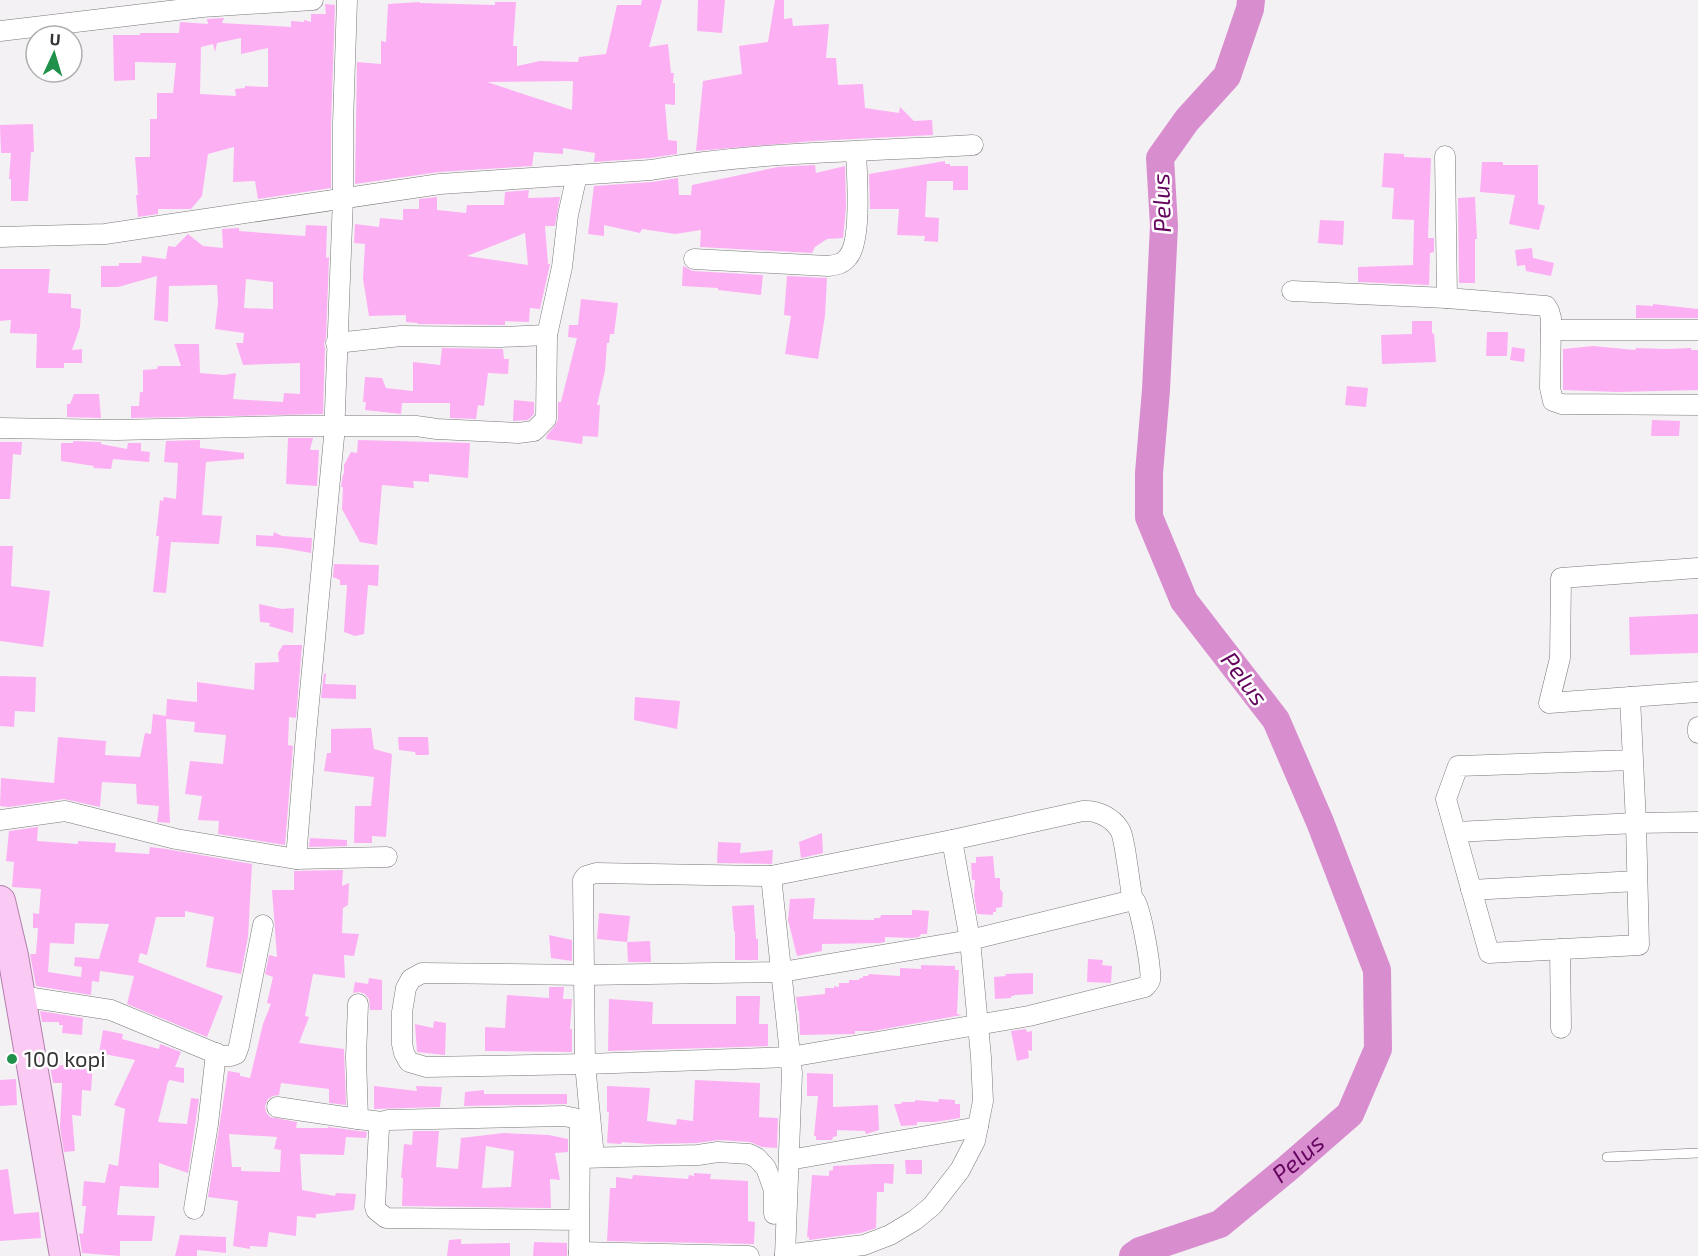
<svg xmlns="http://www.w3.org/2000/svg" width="1698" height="1256" font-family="'Exo 2',sans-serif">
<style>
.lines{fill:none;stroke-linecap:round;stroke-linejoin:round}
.river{stroke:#d88dcf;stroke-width:28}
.building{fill:#fdaff4;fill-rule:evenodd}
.service-casing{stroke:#797779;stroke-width:10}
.minor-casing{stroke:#797779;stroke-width:21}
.primary-casing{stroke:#b37fad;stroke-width:32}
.service{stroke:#fff;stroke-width:9}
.minor{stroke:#fff;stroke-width:20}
.primary{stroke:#facaf4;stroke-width:30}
.poi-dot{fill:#1f914b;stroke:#fff;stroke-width:2}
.labels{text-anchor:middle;stroke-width:5;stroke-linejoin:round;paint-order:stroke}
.poi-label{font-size:22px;fill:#373637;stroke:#fff;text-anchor:start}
.water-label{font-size:24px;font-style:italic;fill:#65055f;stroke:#fff}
</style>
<rect width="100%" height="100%" fill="#f4f1f4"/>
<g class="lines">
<path class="river" id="s1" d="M1133,1256L1140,1251L1220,1224L1288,1168L1350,1114L1378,1049L1377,970L1320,822L1276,720L1184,601L1149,517V473L1156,390L1164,226L1160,158L1187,120L1227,76L1250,9L1251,0"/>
</g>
<g class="building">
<path d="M642,0H662L649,47L668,44L671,73H674L673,83H675V105L665,104L668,140L677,141V154L650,158L594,162L595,153L563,148V154L534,152L532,166L439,172L355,184L357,62L381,64V41L386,42L388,4L420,2V3L495,5V2H516L513,46H517V66L540,61L578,62L579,57L606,54L617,5H641ZM573,81L572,110L487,82Z"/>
<path d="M698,0H725L722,33L697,31Z"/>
<path d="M775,0H784V19L792,18L793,26L829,24L826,58H836L838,85L863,84L865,108L899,113L900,107L914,121L932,120L933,135L814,141L696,151L703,81L742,74L739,46L768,42Z"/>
<path d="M325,4L335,5L331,124V188L258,199L255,181L233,182L234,147L208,154L202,196L191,209H158V214L138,217L136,195H138L135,157H150V119H157V93H173L176,63L135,62V80L114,81L113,35H140V33H179L180,22L208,24L207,19L224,18L222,23L291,27V21L304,22V20L311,22V14H326ZM241,38V54L268,48V87L245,86V88L235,89L236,96L200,94L201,47L213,44L215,52L217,43Z"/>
<path d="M33,124L34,152H31L28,201H11V179H9L11,153H1L0,125Z"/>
<path d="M1384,153L1404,154V157L1431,158L1428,238H1434V252L1430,253L1429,285L1358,282V267L1413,265L1414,220L1392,219L1394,188L1382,187Z"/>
<path d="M945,161V164H950V166H968V190H953V181H927L925,217L939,218L938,242L924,241L925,236L897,235L899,209H870L869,174Z"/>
<path d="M1482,162H1503V165H1538V204L1545,206L1539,230L1509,224L1515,195L1480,192Z"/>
<path d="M815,165L816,173L845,166L846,207L843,238L827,239L815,247L812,253L700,247L701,230L675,234L642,229L640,233L604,225V236L588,234L594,186L652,182L678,178L679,195H691L692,185L778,167Z"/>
<path d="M529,190L528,198L560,197L555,226H545L548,264H550L540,309L530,308L529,322L505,321V325H501L418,324V323L406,322V315L369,316L363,279L365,244L354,243L355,224L379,227L380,218L403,220V209H419V199L437,197V210L466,213L467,205H504L505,192ZM525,233L528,265L467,256Z"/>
<path d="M1475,197L1477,239H1475V283H1459L1458,198Z"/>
<path d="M1320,220L1344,221L1343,245L1318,243Z"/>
<path d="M306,225L327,226L326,258L329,257L326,337L324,344L325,348L323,414L131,418V406H139L140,392H143V370L157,369L158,366H181L174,344H199L200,373L224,375L236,373L233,399L283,402L284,393L300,394V363L243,365L236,343H243L244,333L215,329L218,302L217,285L169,286L168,322L154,320L157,276L118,287H101V266H119V263H141L142,256L166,259L168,246L175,247L188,234L203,246L223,248L222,229L239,228V231L305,236ZM246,279L273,282V309L244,308Z"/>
<path d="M1532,248L1533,258L1554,263L1551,276L1526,271L1525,265L1517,266L1515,250Z"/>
<path d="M683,266L693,271L763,275L761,295L718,290V288L682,286Z"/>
<path d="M0,269H50L48,293L71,294V308L81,309L80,327L72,350L82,349V363H64V368H36L37,334L10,333L11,320L0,321Z"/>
<path d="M787,276L827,278L825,316L818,359L785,354L791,316L784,315Z"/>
<path d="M581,299L618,303L614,334H610L609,343H607L605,371L597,405H600L598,437L583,436L582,444L546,439L547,435L554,427L558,420V402H561L577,338L568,337L569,325H578Z"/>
<path d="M1653,304L1698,309V318H1636V305L1653,306Z"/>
<path d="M1412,321H1432V334L1434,333L1436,362L1382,364L1381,335L1412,334Z"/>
<path d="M1487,332H1508L1507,356H1486Z"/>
<path d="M1593,346L1635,350L1636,348L1666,349L1691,348V350H1698V390L1617,392L1563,390V349Z"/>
<path d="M1512,347L1525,349L1524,362L1510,360Z"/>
<path d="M442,348L503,349L504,359H509L508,374L488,373L484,406L478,405L476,419L450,418V403H402L401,414L365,410L366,402H363L365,377L382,378L386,388L413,391V362L440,365Z"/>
<path d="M1347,386L1368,388L1366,407L1345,405Z"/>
<path d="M74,394H99L101,418L67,417V404H70Z"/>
<path d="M514,400L534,402V414L528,420L513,421Z"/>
<path d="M1652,420L1680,421L1679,436H1651Z"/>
<path d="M288,438H313L310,450H319L317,486L286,484Z"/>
<path d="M200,440V448L244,453V459L206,462L202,515L222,516L219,544L171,542L166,593L153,592L159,536H156L160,500L163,501L164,497L176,499L178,463L164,462L166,441Z"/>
<path d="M358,440L470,443L468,478L429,474V482L413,481L414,488L382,485L377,545L360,542L342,509L343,487H341L343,474H344V465L351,452L357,453Z"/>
<path d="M73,441L101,442V444L127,449L128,443H141V451L150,452L149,462L113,459L111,469L93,468L94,466L61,461V443H73Z"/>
<path d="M0,442H22L21,455L13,454L10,499H0Z"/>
<path d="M274,532L282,536L312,538L311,553L283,548L256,546V535L273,536Z"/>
<path d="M0,546H13L11,586L50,591L43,647L0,641Z"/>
<path d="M334,564L379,565L378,586L368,585L364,634L355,636L344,632L347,585H340V580L333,577Z"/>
<path d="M259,604L282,609L294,608L293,633L269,626L270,623L260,622Z"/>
<path d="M1698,614V653L1630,655L1629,617Z"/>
<path d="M283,645H302L296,718L289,717L288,745L293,746L285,845L218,834L219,821L198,820L202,796L185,794L190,761L223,764L226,735L194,732L195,722L166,719L170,823L157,822L159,806L137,804L136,784L102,782L100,807L64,799L9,807L0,806L1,778L54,783L58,737L106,741L105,755L140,757L145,733L151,734L153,714L166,716L167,699L197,702V682L254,690L255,663L279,662L278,653Z"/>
<path d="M324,673L326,674L325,684L356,685V699L321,698Z"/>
<path d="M0,676L36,677L35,712L15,711L14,727L0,726Z"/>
<path d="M635,697L680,701L677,729L634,720Z"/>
<path d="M371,728L374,749L392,754L386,837L372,836V843H354L355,806H371L374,777L324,771L327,753H331V729Z"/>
<path d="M398,737H428L429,755H416L415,752L399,750Z"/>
<path d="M38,827L37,841L78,844V841L116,843L115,852L149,854L150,847L166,849L252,864L248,937L241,974L206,967L214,917L185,911V917H156L147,955L140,953L138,962L223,996L207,1037L127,1004L134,976L100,971L99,982L92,981L91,995L36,986L30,954H36L38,928H33V913L39,914L41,889L12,887L14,862L6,861L9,831ZM75,923L109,924L99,959L75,957L74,966L82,967L81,977L48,972L50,943L74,944Z"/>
<path d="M822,833L823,853L801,858L799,842Z"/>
<path d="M310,838L347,840V846L309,847Z"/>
<path d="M718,842L741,843L740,853L773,850L772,864L717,863Z"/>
<path d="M993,856L995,878H1000V889L1003,893L1002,907L996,908V912H993V915L977,914L974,895L975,880H972L971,863H976V857Z"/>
<path d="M343,870L342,886L349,883L348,905L343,908L342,933L359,934L354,956L344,955L345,978L313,974L305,1016L309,1017L299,1043L344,1049L346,1105L329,1103V1089L281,1083L279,1095L273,1096L268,1099L265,1106L266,1112L270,1117L297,1122L296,1128H328V1127L367,1132L366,1138L346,1137L344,1155L300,1154L302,1190L335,1196L336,1193L356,1194L354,1210L316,1214V1218L297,1216L296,1236L269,1232L267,1247L250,1246V1249L233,1246L238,1201L208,1197L228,1071L240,1073V1076L250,1078L263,1024L271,1004L267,1003L273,977L265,974L269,955L277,957L272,890H294V871ZM229,1134L277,1137L274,1149L281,1150L280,1172L241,1171V1167H232Z"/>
<path d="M815,898L813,919L874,920V918H880L881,915H912V910H915L929,911L927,934H921L919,937L911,938L885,937V942L880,943L822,944V951L797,956L788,920L790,899Z"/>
<path d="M754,905L756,939H758V960H735V931L734,932L732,906Z"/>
<path d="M599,913L630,916L627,942L597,939Z"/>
<path d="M549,935L572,940V961L551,958Z"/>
<path d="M650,941L651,962H628L627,942Z"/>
<path d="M1088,959L1103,960L1102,965L1112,966L1111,983L1087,982Z"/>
<path d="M921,965L955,966V970H959L957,1014L962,1015L873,1031H855V1034H852L800,1035L799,1011H798L796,997L825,994V988H834V986L839,987V983H849V980H859L860,978H863V976H868L869,974L900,976V968L921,969Z"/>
<path d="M1033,973V994L1014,995V996H1011V998L995,999L994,977L1006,976L1005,974Z"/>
<path d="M369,978L382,980V1010H370L369,999L365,994L359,992L353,993L355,982L368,984Z"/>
<path d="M549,987H564L563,999H572L570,1029H572V1052L485,1051V1027L505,1028L507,995L549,998Z"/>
<path d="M736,996H760L759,1024H768V1046L608,1051L609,999L653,1002L652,1024H736Z"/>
<path d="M40,1011L83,1018L82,1035L62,1033L63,1025H59V1022H42Z"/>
<path d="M434,1021L446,1023L445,1055L417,1052L415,1024L433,1028Z"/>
<path d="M1026,1029L1027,1032L1032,1031V1051L1028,1050L1029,1058L1017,1061L1011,1031Z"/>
<path d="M103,1030L123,1034L122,1039L159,1049L160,1044L181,1052L175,1067L184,1068V1083L170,1080L168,1082L158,1122L187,1124L191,1098L199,1099L188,1173L159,1163V1188L120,1186L117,1215L155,1216L152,1241H120V1256L82,1253L79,1233L83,1234L86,1206H82L84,1181L105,1183L109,1164L118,1166L125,1109L114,1105L135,1060L99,1053Z"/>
<path d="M93,1063L91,1091L82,1090L81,1116L72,1115L75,1151L64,1152L60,1128L62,1083H53L50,1066Z"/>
<path d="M807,1073L833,1074V1107L878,1105L879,1130L866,1134L865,1131L837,1130V1136L833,1137L832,1140H816V1136H814L818,1096H807Z"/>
<path d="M16,1079L17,1105L0,1106V1080Z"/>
<path d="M695,1080L760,1083L759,1117L778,1118L777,1148L762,1147L750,1142L719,1140L697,1143L648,1144L622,1142L621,1144L607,1143L609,1112H607V1086L650,1088L647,1121L676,1125L677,1119L693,1121Z"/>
<path d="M374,1086L417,1091L416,1086L442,1087L440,1107L374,1109Z"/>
<path d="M484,1090V1094H567V1104L464,1106L465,1092Z"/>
<path d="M939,1099L955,1100V1104H960V1118L935,1122H917V1125L901,1126L894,1104H901L902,1102H915V1100L938,1102Z"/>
<path d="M413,1131H439L436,1167L458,1169L461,1138L504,1133L549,1135L568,1139V1152L555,1153L560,1180L550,1179L551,1208L402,1206L403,1178H401L404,1144L412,1145ZM486,1146L514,1151L511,1187L482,1188Z"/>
<path d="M905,1160H922V1174H906Z"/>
<path d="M874,1164H894L893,1184L884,1183V1192H877L876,1228L861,1233L809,1240V1237H807L812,1175L829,1176V1171L833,1170V1166Z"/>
<path d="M8,1169L14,1214L39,1212L41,1238L0,1241V1170Z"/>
<path d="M694,1173L711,1174L710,1179L748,1181V1221L755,1222L754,1244L607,1241L610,1188H616V1177L632,1179L633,1175L688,1179L689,1175L694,1176Z"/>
<path d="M180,1235L226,1237V1253L197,1250V1256H175Z"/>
<path d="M461,1239V1244L510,1243V1256H447L449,1240Z"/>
<path d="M534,1242L567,1243V1256H533Z"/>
</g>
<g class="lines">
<defs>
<path id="service" d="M1607,1157L1698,1153"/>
<g id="minor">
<path d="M0,31L202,7L313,0"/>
<path d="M1445,156L1447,298L1546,306L1549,311L1551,318L1550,388L1553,401L1562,404L1698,405"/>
<path d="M0,237L105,234L440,184L651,170C757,151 865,152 973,145"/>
<path d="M694,259L828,266C836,265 843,264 848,257C862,241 857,175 856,152"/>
<path d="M1292,291L1447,298"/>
<path d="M1551,330H1698"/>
<path d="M336,343L401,336L501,337L547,335"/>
<path d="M0,428L117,430L288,426H416L437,429L518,433L534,431L546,419L547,335L562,267L568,215L577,175"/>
<path d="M1698,568L1561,578L1560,658L1549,703L1698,692"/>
<path d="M1630,697L1636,823L1639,945L1489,953L1446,799L1458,766L1633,760"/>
<path d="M1698,727V733"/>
<path d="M0,820L65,811L176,839L296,859L306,734L334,437L343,198V124L347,0"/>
<path d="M1456,832L1636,823L1698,822"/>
<path d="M296,859L387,857"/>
<path d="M771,876L792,1073L785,1256"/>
<path d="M1471,890L1637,881"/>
<path d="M1129,901H1135C1141,908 1152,971 1150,980C1149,983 1147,985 1145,987L1029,1016L790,1057L585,1064L426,1067L409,1062L404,1053L402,1044V1012L406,988L411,979L422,973L584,975L782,972L970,940Z"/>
<path d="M1560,949L1561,1028"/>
<path d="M20,996L111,1010L222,1056H231L236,1054L239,1046L263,925"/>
<path d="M358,1004L356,1057L358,1119L382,1122"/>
<path d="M277,1107L358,1119"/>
<path d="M594,1157L585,1064L583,880L586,876L596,873L771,876L952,840L1083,811C1097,810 1112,817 1120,830C1125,838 1130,888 1133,901"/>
<path d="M581,1158L698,1155L718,1152L749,1154L757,1158L766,1168L774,1190V1214"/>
<path d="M789,1160L978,1127"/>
<path d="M194,1209L208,1124L216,1053"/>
<path d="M579,1220L386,1218L376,1210L375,1206L379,1128L382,1122L388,1120L564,1116L574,1118L579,1120L580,1127L579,1256"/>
<path d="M579,1252L749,1256"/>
<path d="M785,1255L864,1245L890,1235L915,1220L932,1206L960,1170L975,1141L983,1101L981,1057L970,940L952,840"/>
</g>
<path id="primary" d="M0,901L13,956L65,1256"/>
</defs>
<use href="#service" class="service-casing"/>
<use href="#minor" class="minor-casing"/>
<use href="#primary" class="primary-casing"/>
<use href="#service" class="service"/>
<use href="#minor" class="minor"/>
<use href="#primary" class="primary"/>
</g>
<circle class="poi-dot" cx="12" cy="1059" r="6"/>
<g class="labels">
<g class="poi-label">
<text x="24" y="1067">100 kopi</text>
</g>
<g class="water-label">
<text transform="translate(1162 203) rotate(-92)" y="8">Pelus</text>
<text transform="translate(1244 679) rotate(53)" y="8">Pelus</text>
<text dy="8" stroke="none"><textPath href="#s1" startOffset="195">Pelus</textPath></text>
</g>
</g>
<g transform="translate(54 54) rotate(4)"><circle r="28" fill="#ffffff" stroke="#afafaf" stroke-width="1.5"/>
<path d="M0-4.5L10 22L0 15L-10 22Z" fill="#1f914b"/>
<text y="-9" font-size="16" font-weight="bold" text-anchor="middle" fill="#373637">U</text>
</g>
</svg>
